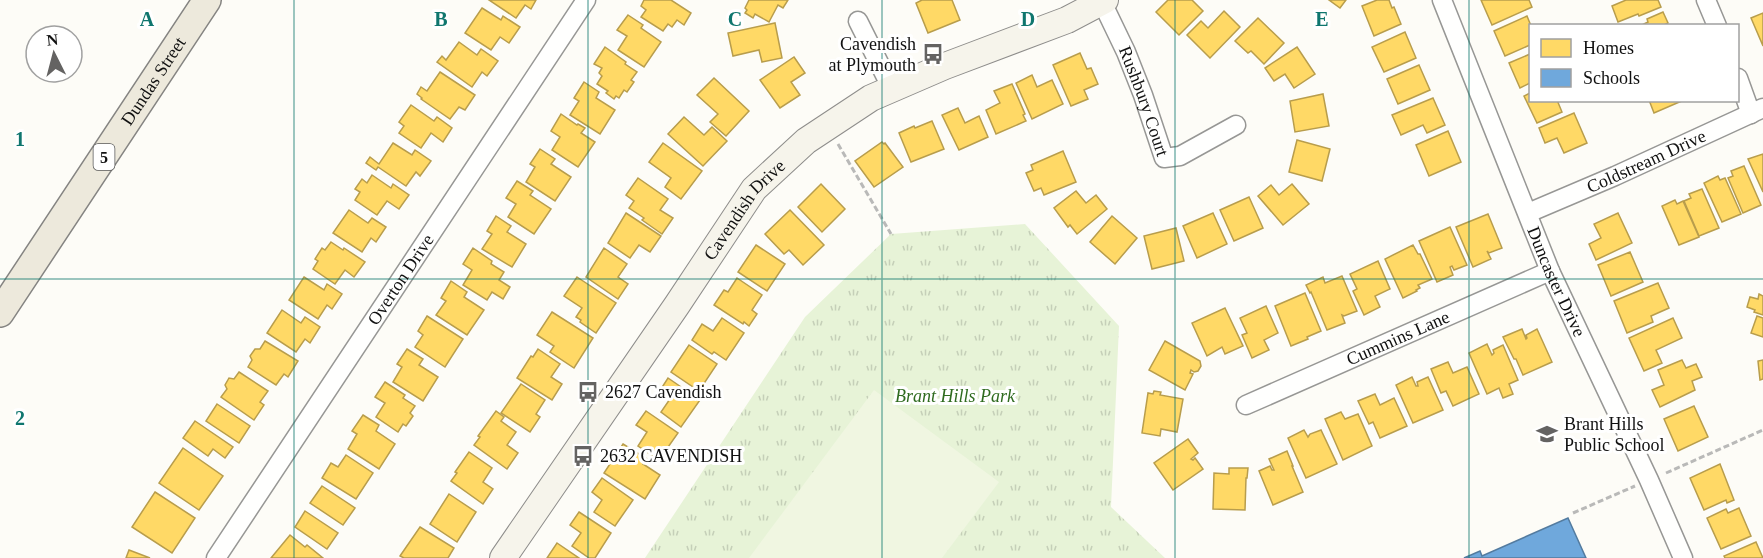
<svg xmlns="http://www.w3.org/2000/svg" width="1763" height="558" font-family="Georgia,serif">
<style>
.grass{fill:url(#grass-tufts)}
.pitch{fill:#f0f6e1}
.homes{fill:#ffd966;stroke:#b89d4c;stroke-width:1.5}
.schools{fill:#6fa8dc;stroke:#537b9f;stroke-width:1.5}
.lines{fill:none;stroke-linecap:round;stroke-linejoin:round}
.street-casing{stroke:#979795;stroke-width:21}
.secondary-casing{stroke:#8e8d8b;stroke-width:28}
.primary-casing{stroke:#858482;stroke-width:30}
.path{stroke:#b9b9b8;stroke-width:3;stroke-dasharray:6 3;stroke-linecap:butt}
.street{stroke:#fffffe;stroke-width:18}
.secondary{stroke:#f6f4eb;stroke-width:26}
.primary{stroke:#ede9dc;stroke-width:27}
.grid{fill:none;stroke:#0f766e;stroke-width:1.5;stroke-opacity:0.55}
.labels{text-anchor:middle;stroke-width:6;stroke-linejoin:round;paint-order:stroke}
.shield{fill:#fff;stroke:#585858;stroke-width:1.5}
.shield-label{font-size:16px;font-weight:bold;fill:#111}
.poi-label{font-size:18px;fill:#111;stroke:#fff;text-anchor:start}
.street-label{font-size:18px;fill:#111;stroke:#fff}
.park-label{font-size:18px;font-style:italic;fill:#2f6b1f;stroke:#fff}
.grid-label{font-size:20px;text-anchor:middle;font-weight:bold;fill:#0f766e;stroke:#fff;stroke-width:6;stroke-linejoin:round;paint-order:stroke}
</style>
<defs>
<pattern id="grass-tufts" width="24" height="20" patternUnits="userSpaceOnUse" patternTransform="scale(1.5)"><rect width="24" height="20" fill="#e7f3d7"/><path d="M3 7l-1-3M5 7V3M7 7l1-3M15 17l-1-3M17 17v-4M19 17l1-3" fill="none" stroke="#c5cfb8"/></pattern>
</defs>
<rect width="100%" height="100%" fill="#fdfcf7"/>
<path class="grass" d="M1025,224L1119,326L1111,507L1165,558H645L805,317L891,234Z"/>
<path class="pitch" d="M874,390L999,482L942,558H749Z"/>
<g class="homes">
<path d="M489,0H536L531,9L525,5L516,18Z"/>
<path d="M644,0H671L691,13L684,25L677,20L672,27L668,24L663,31L641,17L646,10L641,6Z"/>
<path d="M749,0H788L783,8L778,5L769,22L755,14L753,18L745,13L747,10L745,8Z"/>
<path d="M922,0H952L960,20L928,33L916,3Z"/>
<path d="M1168,0H1192L1203,11L1179,35L1156,12Z"/>
<path d="M1329,0H1346L1340,8Z"/>
<path d="M1377,0H1389L1392,8L1394,7L1401,24L1374,36L1362,6Z"/>
<path d="M1481,0H1529L1532,7L1492,25Z"/>
<path d="M1626,0H1658L1661,7L1639,16L1638,14L1618,22L1612,6Z"/>
<path d="M482,8L501,20L503,16L520,27L509,43L500,37L491,50L465,33Z"/>
<path d="M1224,11L1240,27L1210,58L1187,35L1201,21L1208,28Z"/>
<path d="M1663,12L1668,23L1662,26H1640L1648,22L1647,19Z"/>
<path d="M1763,13V46L1751,18Z"/>
<path d="M628,15L643,25L641,28L661,42L644,67L618,50L627,36L617,30Z"/>
<path d="M1527,16L1531,26L1530,45L1505,56L1494,31Z"/>
<path d="M1258,18L1284,43L1264,64L1251,51L1248,53L1235,41Z"/>
<path d="M775,23L782,58L762,62L759,50L733,56L728,33Z"/>
<path d="M1405,32L1416,58L1384,72L1372,47Z"/>
<path d="M459,42L477,55L481,49L498,61L487,76L482,72L472,87L437,62L442,56L446,60Z"/>
<path d="M605,47L626,62L625,64L637,72L631,80L634,82L627,92L624,90L619,98L616,96L614,99L606,93L608,91L597,84L602,76L599,73L602,68L594,64Z"/>
<path d="M1297,47L1315,74L1294,88L1285,74L1274,81L1265,68Z"/>
<path d="M1080,53L1087,69L1091,68L1098,84L1084,90L1088,99L1071,106L1053,65Z"/>
<path d="M1530,54V83L1520,88L1509,63Z"/>
<path d="M794,57L805,73L791,82L800,95L780,108L760,80Z"/>
<path d="M1419,65L1430,90L1398,104L1387,79Z"/>
<path d="M440,72L475,95L465,110L459,107L450,119L421,99L422,98L417,94L421,87L427,91Z"/>
<path d="M1032,75L1037,87L1052,80L1063,104L1032,119L1016,83Z"/>
<path d="M714,78L749,111L726,136L710,122L718,114L697,95Z"/>
<path d="M584,82L599,92L596,98L615,110L600,134L570,115L579,101L574,98Z"/>
<path d="M1012,84L1025,114L1023,115L1026,121L996,134L986,110L1000,103L994,91Z"/>
<path d="M1530,93V100H1557L1562,112L1537,123L1524,96Z"/>
<path d="M1323,94L1329,126L1295,132L1290,101Z"/>
<path d="M1433,98L1445,125L1427,133L1423,125L1401,135L1392,115Z"/>
<path d="M1649,100H1684L1654,113Z"/>
<path d="M411,105L434,121L437,117L452,128L443,142L431,133L421,148L399,133L404,126L399,122Z"/>
<path d="M958,108L965,123L979,116L988,137L959,150L942,115Z"/>
<path d="M1574,113L1587,143L1564,153L1557,138L1545,143L1539,128Z"/>
<path d="M561,114L577,125L578,124L585,128L581,133L595,142L578,167L552,150L560,137L551,131Z"/>
<path d="M684,117L704,135L712,127L727,141L703,166L668,134Z"/>
<path d="M932,121L944,149L911,162L899,133L914,126L915,128Z"/>
<path d="M1448,131L1461,162L1429,176L1416,145Z"/>
<path d="M1297,140L1330,149L1322,181L1289,172Z"/>
<path d="M882,142L884,144L885,143L903,167L874,187L855,161Z"/>
<path d="M393,143L412,155L415,150L431,161L420,176L416,172L406,186L378,167L376,170L366,163L370,157L379,164Z"/>
<path d="M663,143L702,171L681,199L665,187L671,178L649,162Z"/>
<path d="M540,149L555,159L551,164L571,177L555,201L526,182L535,167L530,164Z"/>
<path d="M1063,151L1076,182L1044,195L1041,188L1034,191L1026,173L1033,170L1031,165Z"/>
<path d="M1763,154V192L1748,159Z"/>
<path d="M1744,166L1761,205L1743,213L1728,178L1733,176L1731,171Z"/>
<path d="M372,175L391,188L393,184L409,195L399,209L387,201L377,215L355,200L360,192L355,189L362,179L367,183Z"/>
<path d="M1718,176L1720,180L1725,178L1741,214L1722,222L1704,183Z"/>
<path d="M638,178L668,199L660,210L673,218L662,234L642,220L644,218L629,208L634,201L626,195Z"/>
<path d="M517,181L533,191L530,195L551,209L534,234L508,217L516,204L506,198Z"/>
<path d="M821,184L845,209L822,232L798,207Z"/>
<path d="M1292,184L1309,204L1283,225L1258,196L1271,185L1279,195Z"/>
<path d="M1702,189L1719,228L1699,236L1684,201L1691,198L1689,194Z"/>
<path d="M1076,191L1086,203L1096,195L1107,209L1077,234L1070,225L1068,227L1054,208Z"/>
<path d="M1249,197L1263,228L1234,241L1220,210Z"/>
<path d="M1675,200L1677,204L1683,201L1699,237L1679,245L1662,206Z"/>
<path d="M349,210L368,223L372,218L386,227L376,242L371,238L362,252L333,233Z"/>
<path d="M790,210L824,245L803,265L789,250L784,254L765,234Z"/>
<path d="M626,213L661,236L650,252L639,245L630,258L608,243Z"/>
<path d="M1213,213L1227,244L1197,258L1183,226Z"/>
<path d="M1618,213L1632,243L1596,260L1589,244L1601,238L1594,224Z"/>
<path d="M1488,214L1502,248L1489,253L1487,251L1491,259L1473,267L1456,227Z"/>
<path d="M496,216L511,226L507,232L526,244L512,267L482,249L492,234L487,231Z"/>
<path d="M1112,216L1137,238L1115,264L1090,242Z"/>
<path d="M1450,227L1467,265L1454,270L1452,266L1450,267L1453,275L1437,282L1419,241Z"/>
<path d="M1176,228L1184,261L1152,269L1144,236Z"/>
<path d="M331,242L343,250L344,248L365,262L354,277L345,270L335,284L313,269L318,261L315,259L322,248L325,250Z"/>
<path d="M756,245L785,264L767,291L738,272Z"/>
<path d="M1413,245L1418,254H1420L1432,279L1418,285L1420,288L1416,290L1417,291L1403,298L1385,259Z"/>
<path d="M473,248L492,261L491,264L504,272L499,280L510,287L503,299L492,292L487,300L463,285L472,270L463,264Z"/>
<path d="M604,248L627,264L618,277L628,284L618,299L586,277Z"/>
<path d="M1630,252L1643,282L1611,296L1598,265Z"/>
<path d="M1378,261L1390,289L1375,296L1380,307L1364,315L1353,291L1357,289L1350,274Z"/>
<path d="M1342,276L1357,311L1344,316L1342,315L1345,323L1327,330L1311,292L1310,293L1306,285L1323,277L1325,283Z"/>
<path d="M304,277L324,290L327,284L342,294L332,309L327,305L318,319L289,300Z"/>
<path d="M577,277L616,303L596,333L580,322L581,320L576,317L582,308L564,296Z"/>
<path d="M737,278L762,295L752,310L757,314L749,326L744,322L743,324L714,305L724,290L728,292Z"/>
<path d="M451,281L467,292L464,297L484,310L467,335L436,315L446,301L441,298Z"/>
<path d="M1658,283L1669,308L1651,316L1653,322L1627,333L1614,301Z"/>
<path d="M1305,293L1321,331L1307,337L1308,339L1291,346L1275,306Z"/>
<path d="M1759,294L1763,296V315L1754,312L1755,310L1747,307L1750,297L1758,299Z"/>
<path d="M1266,306L1278,333L1264,340L1269,350L1252,358L1242,335L1247,333L1240,318Z"/>
<path d="M1225,308L1243,346L1225,354L1222,347L1207,356L1192,323Z"/>
<path d="M282,310L301,323L305,317L320,327L310,343L305,339L296,352L267,333Z"/>
<path d="M552,312L593,338L574,368L550,352L554,346L537,335Z"/>
<path d="M427,316L463,339L445,367L415,347L423,335L418,331Z"/>
<path d="M1757,316L1763,318V337L1751,333Z"/>
<path d="M722,318L744,333L726,360L714,352L712,354L692,340L702,324L713,331Z"/>
<path d="M1673,318L1682,338L1656,350L1662,363L1644,371L1629,338Z"/>
<path d="M1522,329L1526,339L1527,338L1526,335L1537,329L1552,362L1523,375L1516,359H1514L1503,337Z"/>
<path d="M265,341L298,361L288,377L284,374L276,385L248,367L252,360L250,356L255,349H260Z"/>
<path d="M1165,341L1200,361L1201,366L1198,371L1194,372L1191,370L1190,373L1193,374L1185,390L1149,370Z"/>
<path d="M1487,344L1492,355L1494,353L1493,350L1503,345L1518,380L1509,384L1513,394L1503,398L1499,388L1487,394L1469,353Z"/>
<path d="M689,345L717,364L699,391L671,372Z"/>
<path d="M407,349L423,359L419,365L438,377L423,401L393,382L402,367L397,364Z"/>
<path d="M538,349L560,364L551,377L562,384L552,400L517,378L531,356L533,357Z"/>
<path d="M1682,360L1686,368L1696,364L1702,377L1692,381L1695,390L1660,407L1652,390L1664,385L1658,370Z"/>
<path d="M1763,360V379L1760,380L1758,361Z"/>
<path d="M1448,362L1453,373L1467,367L1479,394L1453,406L1446,391L1441,393L1431,369Z"/>
<path d="M239,372L268,391L260,402L264,405L254,420L221,397L227,389L225,385L229,378L234,379Z"/>
<path d="M1412,377L1416,386H1418L1417,382L1428,377L1443,410L1413,423L1396,385Z"/>
<path d="M668,378L700,400L681,427L661,412L670,399L659,392Z"/>
<path d="M385,382L405,395L403,398L415,406L410,413L413,416L406,426L403,424L398,432L376,417L385,403L375,397Z"/>
<path d="M521,384L545,400L536,414L540,417L530,432L501,413Z"/>
<path d="M1154,391L1161,392L1160,395L1183,399L1177,432L1161,429L1160,436L1142,433L1148,393L1153,394Z"/>
<path d="M1375,394L1380,405L1394,398L1407,426L1380,438L1373,422L1369,424L1358,401Z"/>
<path d="M217,404L250,426L239,443L206,421Z"/>
<path d="M1694,406L1708,437L1678,451L1664,419Z"/>
<path d="M496,411L504,417L501,421L516,432L507,445L518,453L507,469L474,445L480,437L478,436Z"/>
<path d="M646,411L678,433L659,460L638,446L647,432L636,425Z"/>
<path d="M1341,412L1345,419L1358,414L1372,446L1343,460L1325,419Z"/>
<path d="M363,415L379,425L376,431L395,444L379,469L348,449L357,434L352,431Z"/>
<path d="M195,421L233,447L225,458L213,449L208,456L183,438Z"/>
<path d="M1304,430L1308,437L1310,434L1321,430L1337,464L1306,478L1288,438Z"/>
<path d="M1188,439L1198,453L1191,459L1193,460L1195,458L1203,469L1173,490L1154,463Z"/>
<path d="M623,444L647,459L643,464L660,475L645,499L604,473Z"/>
<path d="M183,448L223,476L199,510L159,483Z"/>
<path d="M1287,451L1293,466H1292L1303,492L1273,505L1259,471L1270,466L1272,470H1274L1269,459Z"/>
<path d="M469,452L492,468L483,482L493,489L483,504L451,481L457,473L455,472Z"/>
<path d="M346,455L373,473L356,499L322,478L331,463L338,467Z"/>
<path d="M1720,464L1734,500L1727,503L1726,500L1704,510L1690,478Z"/>
<path d="M1229,468H1248L1247,478H1246L1245,510L1213,509L1214,473L1229,474Z"/>
<path d="M602,478L633,500L615,526L594,512L602,500L592,492Z"/>
<path d="M322,486L355,508L343,525L310,503Z"/>
<path d="M155,492L195,518L172,553L132,527Z"/>
<path d="M449,494L476,512L457,542L430,524Z"/>
<path d="M1739,508L1751,536L1721,549L1707,518L1726,509L1728,513Z"/>
<path d="M305,511L338,533L327,549L295,527Z"/>
<path d="M579,512L611,533L595,558H589L572,546L581,533L570,525Z"/>
<path d="M420,527L454,548L448,558H404L400,556Z"/>
<path d="M290,535L305,547L307,545L323,558H271Z"/>
<path d="M1756,542L1763,558H1725L1724,556Z"/>
<path d="M557,543L579,558H547Z"/>
<path d="M129,550L150,558H126Z"/>
</g>
<path class="schools" d="M1568,518L1586,558H1464L1480,551L1482,556Z"/>
<g class="lines">
<defs>
<g id="street">
<path id="s1" d="M1101,0L1126,52L1143,95L1164,158L1180,156L1236,125"/>
<path id="s2" d="M1442,0L1550,271L1649,480L1683,558"/>
<path d="M1706,0L1717,26"/>
<path d="M858,21L892,89"/>
<path d="M1738,78L1751,114"/>
<path id="s3" d="M1528,213L1615,176L1763,108"/>
<path id="s4" d="M1246,405L1550,271"/>
<path id="s5" d="M216,558L586,0"/>
</g>
<g id="secondary">
<path id="s6" d="M503,558L677,305L754,189L806,141L871,98L945,66L1067,20L1105,0"/>
</g>
<g id="primary">
<path id="s7" d="M0,313L207,0"/>
</g>
</defs>
<use href="#street" class="street-casing"/>
<use href="#secondary" class="secondary-casing"/>
<use href="#primary" class="primary-casing"/>
<g class="path">
<path d="M838,144L891,234"/>
<path d="M1666,473L1763,430"/>
<path d="M1573,513L1635,486"/>
</g>
<use href="#street" class="street"/>
<use href="#secondary" class="secondary"/>
<use href="#primary" class="primary"/>
</g>
<path class="grid" d="M294,0V558M588,0V558M882,0V558M1175,0V558M1469,0V558M0,279H1763"/>
<defs>
<symbol id="bus-bare" viewBox="-9 -9 18 18"><path d="M-5-6H5V4H4V6H2V4H-2V6H-4V4H-5ZM-3.5-4V0h7V-4ZM-3.5 1.2v1.5H-2V1.2ZM2 1.2v1.5H3.5V1.2Z" fill="#646362" stroke="#fff" stroke-width="2.5" paint-order="stroke"/></symbol>
<symbol id="school-bare" viewBox="-9 -9 18 18"><path d="M0-5L7-2L0 1L-7-2ZM-4 1L0 2.5L4 1V4Q0 6-4 4Z" fill="#646362" stroke="#fff" stroke-width="2.5" paint-order="stroke"/></symbol>
</defs>
<g fill-rule="evenodd">
<use href="#bus-bare" x="918" y="39" width="30" height="30"/>
<use href="#bus-bare" x="573" y="377" width="30" height="30"/>
<use href="#school-bare" x="1532" y="419" width="30" height="30"/>
<use href="#bus-bare" x="568" y="441" width="30" height="30"/>
</g>
<g class="labels">
<rect class="shield" x="93.5" y="144" width="21" height="26" rx="4.5"/>
<g class="shield-label">
<text x="104" y="163">5</text>
</g>
<g class="poi-label">
<text x="916" y="50" text-anchor="end">Cavendish<tspan x="916" dy="21">at Plymouth</tspan></text>
<text x="605" y="398">2627 Cavendish</text>
<text x="1564" y="430">Brant Hills<tspan x="1564" dy="21">Public School</tspan></text>
<text x="600" y="462">2632 CAVENDISH</text>
</g>
<g class="street-label">
<text dy="6" stroke="none"><textPath href="#s7" startOffset="278">Dundas Street</textPath></text>
<text dy="6" stroke="none"><textPath href="#s1" startOffset="110">Rushbury Court</textPath></text>
<text dy="6" stroke="none"><textPath href="#s3" startOffset="129">Coldstream Drive</textPath></text>
<text dy="6" stroke="none"><textPath href="#s6" startOffset="424">Cavendish Drive</textPath></text>
<text dy="6" stroke="none"><textPath href="#s5" startOffset="334">Overton Drive</textPath></text>
<text dy="6" stroke="none"><textPath href="#s2" startOffset="304">Duncaster Drive</textPath></text>
<text dy="6" stroke="none"><textPath href="#s4" startOffset="166">Cummins Lane</textPath></text>
</g>
<g class="park-label">
<text x="955" y="402">Brant Hills Park</text>
</g>
</g>
<g class="grid-label">
<text x="147" y="26">A</text>
<text x="441" y="26">B</text>
<text x="735" y="26">C</text>
<text x="1028" y="26">D</text>
<text x="1322" y="26">E</text>
<text x="20" y="146">1</text>
<text x="20" y="425">2</text>
</g>
<rect x="1529" y="24" width="210" height="78" fill="#ffffff" stroke="#a0a0a0" stroke-width="1.5"/>
<rect x="1541" y="39" width="30" height="18" fill="#ffd966" stroke="#a0a0a0" stroke-width="1.5"/>
<text x="1583" y="54" font-size="18" fill="#111111">Homes</text>
<rect x="1541" y="69" width="30" height="18" fill="#6fa8dc" stroke="#a0a0a0" stroke-width="1.5"/>
<text x="1583" y="84" font-size="18" fill="#111111">Schools</text>
<g transform="translate(54 54) rotate(354)"><circle r="28" fill="#ffffff" stroke="#a0a0a0" stroke-width="1.5"/>
<path d="M0-4.5L10 22L0 15L-10 22Z" fill="#646362"/>
<text y="-9" font-size="16" font-weight="bold" text-anchor="middle" fill="#111111">N</text>
</g>
</svg>
